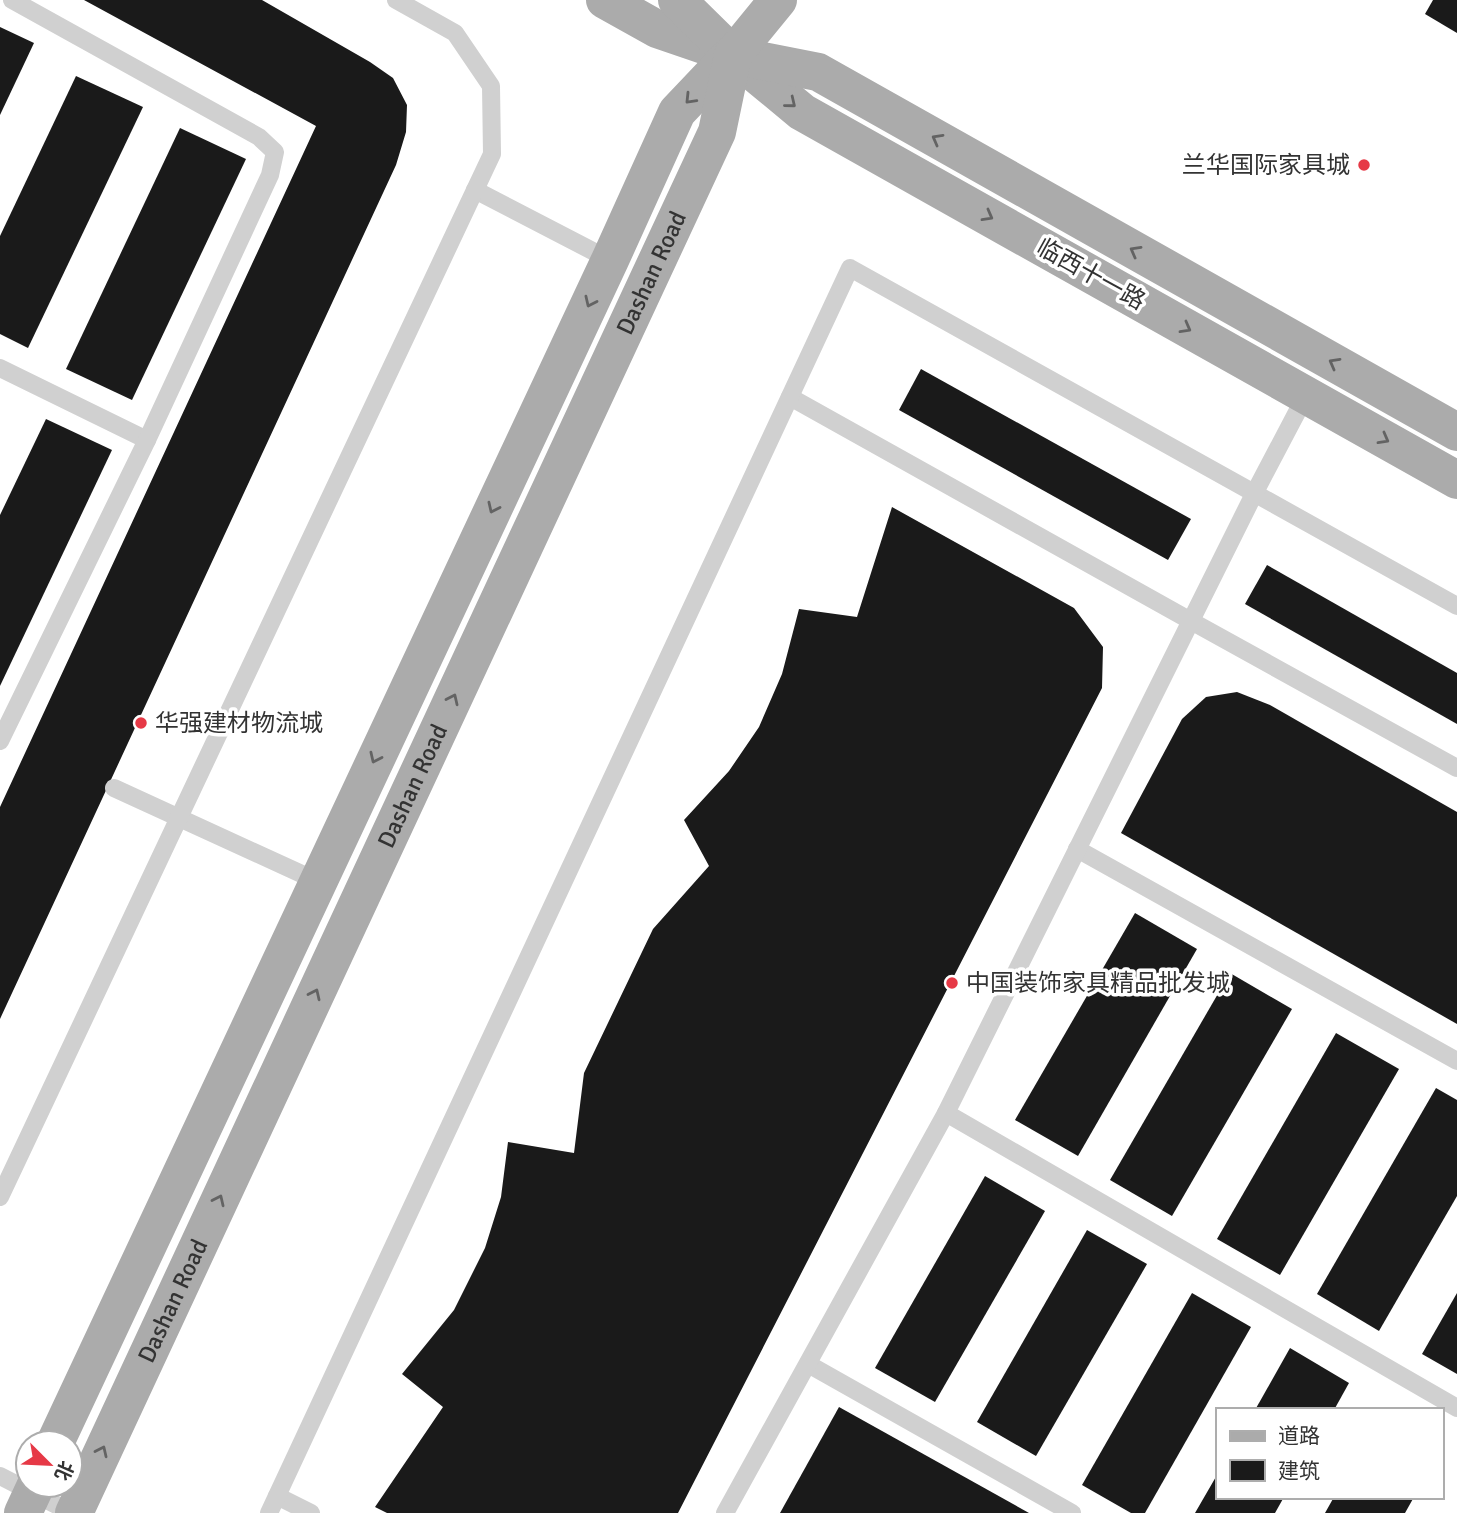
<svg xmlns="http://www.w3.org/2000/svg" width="1457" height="1513" font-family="Signika,'Noto Sans SC',sans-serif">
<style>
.building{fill:#1a1a1a}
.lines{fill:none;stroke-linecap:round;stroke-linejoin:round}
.service{stroke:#d0d0d0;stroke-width:18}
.primary{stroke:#ababab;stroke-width:38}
.oneway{stroke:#636363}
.poi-dot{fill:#e63946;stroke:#fff;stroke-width:2.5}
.labels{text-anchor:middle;stroke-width:7;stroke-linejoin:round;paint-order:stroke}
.poi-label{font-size:24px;fill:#333;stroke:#fff;text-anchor:start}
.street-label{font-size:24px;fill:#333;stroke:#fff}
</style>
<rect width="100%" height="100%" fill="#fff"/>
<g class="building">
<path d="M84,0H262L370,62L393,78L407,105L406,132L396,165L0,1019V807L316,126Z"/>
<path d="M1433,0H1457V33L1425,14Z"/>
<path d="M0,27L34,43L0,115Z"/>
<path d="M76,76L143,107L28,348L0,334V236Z"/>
<path d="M180,128L246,159L132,400L66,369Z"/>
<path d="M921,369L1191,519L1168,560L899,410Z"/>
<path d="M46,419L112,450L0,686V515Z"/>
<path d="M892,507L1074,608L1103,647L1102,688L678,1513H387L375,1507L443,1407L402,1374L454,1310L485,1248L501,1197L508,1142L574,1153L584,1073L653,929L709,866L684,820L729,771L759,727L782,674L799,609L857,617Z"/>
<path d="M1267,565L1457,673V724L1245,604Z"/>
<path d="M1237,692L1270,705L1457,812V1024L1121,833L1182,719L1206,697Z"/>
<path d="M1135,913L1197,949L1078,1156L1015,1120Z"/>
<path d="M1230,973L1292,1009L1172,1216L1110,1180Z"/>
<path d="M1336,1033L1399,1069L1280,1275L1217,1239Z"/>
<path d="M1436,1088L1457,1100V1196L1379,1331L1317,1294Z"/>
<path d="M985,1176L1045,1211L935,1402L875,1368Z"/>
<path d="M1087,1230L1147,1264L1036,1456L977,1422Z"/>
<path d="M1192,1293L1251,1327L1145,1513H1131L1082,1485Z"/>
<path d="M1457,1293V1374L1422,1354Z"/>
<path d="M1290,1348L1349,1383L1334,1410H1255Z"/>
<path d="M839,1407L1029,1513H780Z"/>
<path d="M1217,1475V1497H1284L1275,1513H1195Z"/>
<path d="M1334,1497H1414L1405,1513H1325Z"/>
</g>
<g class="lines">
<g class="service">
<path d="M475,190L610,260"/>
<path d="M0,368L147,440"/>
<path d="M790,397L1191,621L1457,768"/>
<path d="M0,741L147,440L270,175L275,152L259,137L12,0"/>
<path d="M114,788L317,881"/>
<path d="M1077,849L1457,1061"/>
<path d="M946,1113L1457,1408"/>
<path d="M0,1197L492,154L491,86L455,33L396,0"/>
<path d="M808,1364L1072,1513"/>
<path d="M0,1476L72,1513"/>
<path d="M277,1496L311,1513"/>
<path d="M269,1513L850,268L1457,606"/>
<path d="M725,1513L946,1113L1255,492L1306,395"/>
</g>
<g class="primary">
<path d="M605,0L657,29L733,55L802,112L1457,480"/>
<path d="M677,0L733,55L818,72L1457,432"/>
<path d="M55,1443L610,260L677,112L733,53"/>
<path d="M23,1513L36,1485"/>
<path id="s1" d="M74,1513L717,132L733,55L778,0"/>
</g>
</g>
<defs><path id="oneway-chevron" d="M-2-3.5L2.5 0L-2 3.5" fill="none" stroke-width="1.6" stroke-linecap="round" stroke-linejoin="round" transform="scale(1.75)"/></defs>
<g class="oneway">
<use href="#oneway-chevron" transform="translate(690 99) rotate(134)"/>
<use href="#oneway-chevron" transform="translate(791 103) rotate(39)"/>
<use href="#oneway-chevron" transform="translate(937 139) rotate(-151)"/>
<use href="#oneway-chevron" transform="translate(988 216) rotate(29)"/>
<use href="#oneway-chevron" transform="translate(1135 251) rotate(-151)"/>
<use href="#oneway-chevron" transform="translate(590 302) rotate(115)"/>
<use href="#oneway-chevron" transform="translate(1186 328) rotate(29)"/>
<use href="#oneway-chevron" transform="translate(1334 363) rotate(-151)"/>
<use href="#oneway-chevron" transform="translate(1384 439) rotate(29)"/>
<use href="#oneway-chevron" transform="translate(493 508) rotate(115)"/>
<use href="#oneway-chevron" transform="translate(453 699) rotate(-65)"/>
<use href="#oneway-chevron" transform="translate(375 758) rotate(115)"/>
<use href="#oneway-chevron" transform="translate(315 994) rotate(-65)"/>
<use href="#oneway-chevron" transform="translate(219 1200) rotate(-65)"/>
<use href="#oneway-chevron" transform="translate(102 1451) rotate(-65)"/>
</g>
<g class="poi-dot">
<circle cx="1364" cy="165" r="7"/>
<circle cx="141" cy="723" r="7"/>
<circle cx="952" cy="983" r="7"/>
</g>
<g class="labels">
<g class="poi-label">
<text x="1350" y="173" text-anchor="end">兰华国际家具城</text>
<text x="155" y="731">华强建材物流城</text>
<text x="966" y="991">中国装饰家具精品批发城</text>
</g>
<g class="street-label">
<text dy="8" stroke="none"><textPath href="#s1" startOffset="1368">Dashan Road</textPath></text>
<text transform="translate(1091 274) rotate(29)" y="8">临西十一路</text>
<text dy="8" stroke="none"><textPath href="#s1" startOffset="802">Dashan Road</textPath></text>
<text dy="8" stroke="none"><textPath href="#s1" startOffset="234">Dashan Road</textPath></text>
</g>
</g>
<rect x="1216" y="1408" width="228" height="91" fill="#ffffff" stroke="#adadad" stroke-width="2"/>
<rect x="1230" y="1431" width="35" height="10" fill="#ababab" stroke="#adadad" stroke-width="2"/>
<text x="1278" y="1443" font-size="21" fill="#333333">道路</text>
<rect x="1230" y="1460" width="35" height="21" fill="#1a1a1a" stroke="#adadad" stroke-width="2"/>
<text x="1278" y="1478" font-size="21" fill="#333333">建筑</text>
<g transform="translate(49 1464) rotate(114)"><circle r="33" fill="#ffffff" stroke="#adadad" stroke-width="2"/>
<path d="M0-5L12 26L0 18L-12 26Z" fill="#e63946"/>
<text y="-10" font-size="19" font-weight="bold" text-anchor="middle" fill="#333333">北</text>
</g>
</svg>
